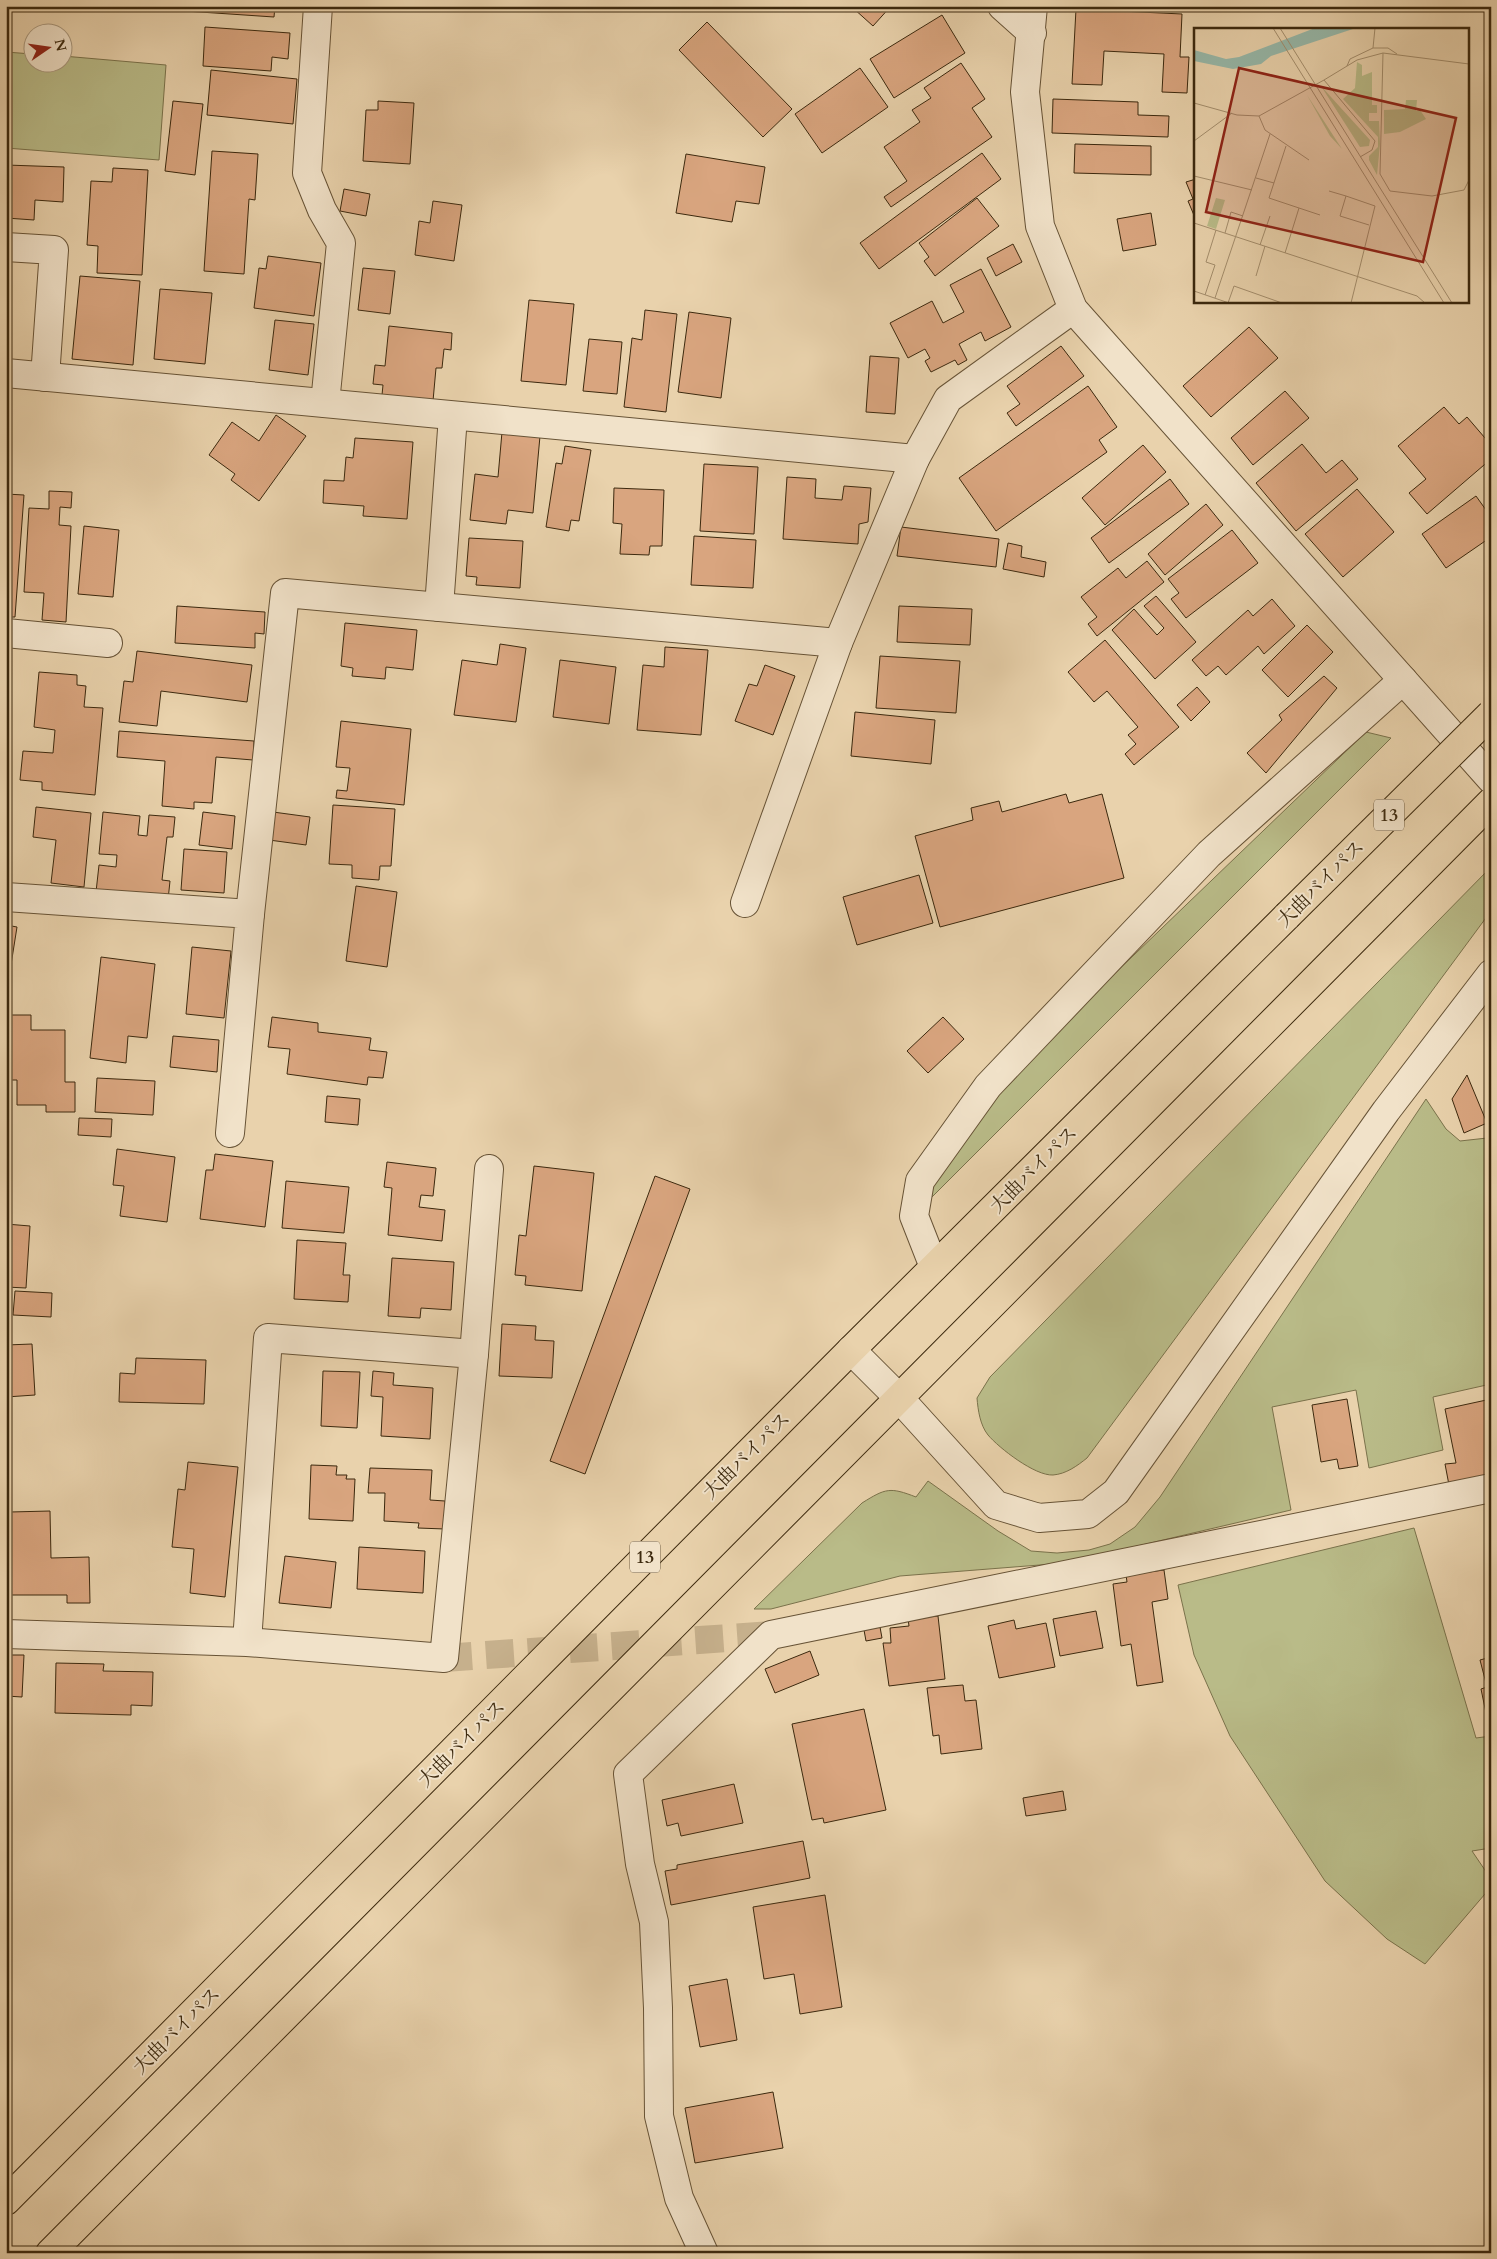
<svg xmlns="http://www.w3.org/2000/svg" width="1497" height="2259" font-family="Cardo,'Noto Serif JP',serif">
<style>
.green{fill:#b9bb88;stroke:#7a724b}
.building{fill:#d9a57f;stroke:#3c290e}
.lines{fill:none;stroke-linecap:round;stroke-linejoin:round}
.minor-tunnel{stroke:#c6b08c;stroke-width:28;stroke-dasharray:28 14;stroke-linecap:butt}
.minor-casing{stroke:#675336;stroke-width:30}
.highway-casing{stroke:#3c290e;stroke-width:30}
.minor{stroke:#f1e2c9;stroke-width:28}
.highway{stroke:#e9d2ac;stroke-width:28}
.highway-bridge-casing{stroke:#3c290e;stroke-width:30;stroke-linecap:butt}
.highway-bridge{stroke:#e9d2ac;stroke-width:28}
.labels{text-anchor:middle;stroke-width:4;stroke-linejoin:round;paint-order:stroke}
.shield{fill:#f1e2c9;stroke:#726046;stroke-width:1}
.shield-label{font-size:18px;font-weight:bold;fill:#3c290e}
.street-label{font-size:19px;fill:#3c290e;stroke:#f1e2c9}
.inset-road{fill:none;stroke:#a48e6d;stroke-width:1}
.view{fill:#8f2418;fill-opacity:0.15;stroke:#8f2418;stroke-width:2.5}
.inset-edge{fill:none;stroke:#3c290e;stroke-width:2.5}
</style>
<rect width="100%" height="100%" fill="#e9d2ac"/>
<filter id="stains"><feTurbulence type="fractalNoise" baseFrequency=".004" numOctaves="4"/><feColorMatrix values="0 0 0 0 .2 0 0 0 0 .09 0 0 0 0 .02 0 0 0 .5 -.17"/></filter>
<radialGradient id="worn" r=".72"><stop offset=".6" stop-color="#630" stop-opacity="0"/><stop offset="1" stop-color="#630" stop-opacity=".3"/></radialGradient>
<g class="green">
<path d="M6,52L32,54V62H62L63,56L166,65L159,160L6,148Z"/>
<path d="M1366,732L1391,738L929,1200L938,1172L949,1151L1032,1053Z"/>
<path d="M1491,867V911L1087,1458C1077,1466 1066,1474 1053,1475C1035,1476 999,1448 988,1435C980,1425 978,1410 977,1398L990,1377Z"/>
<path d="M1426,1099L1446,1129L1460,1141L1487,1138L1491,1146V1384L1433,1397L1443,1450L1369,1468L1356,1390L1272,1407L1291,1510L1065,1563L900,1576L771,1609H754L862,1503C886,1488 890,1487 916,1497L928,1481L998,1531L1031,1551L1057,1553L1089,1550L1110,1544L1135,1527L1160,1497Z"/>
<path d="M1414,1528L1476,1738L1491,1736V1848L1472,1851L1491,1879V1887L1425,1964L1387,1939L1325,1881L1230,1736L1194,1655L1178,1585Z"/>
</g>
<g class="building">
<path d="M185,6H275L274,17L185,11Z"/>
<path d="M855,6H891L873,26L853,8Z"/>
<path d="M1076,9L1182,14L1180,57H1189L1187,93L1162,92L1164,54L1104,51L1102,85L1072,84Z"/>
<path d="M942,15L965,53L894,98L870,59Z"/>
<path d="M707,22L792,109L763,137L679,50Z"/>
<path d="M205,27L290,33L288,59L272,57L271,71L203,66Z"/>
<path d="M961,63L985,99L972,108L992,137L891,207L884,197L907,181L884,147L920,122L912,110L931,98L924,88Z"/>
<path d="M860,68L888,107L822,153L795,114Z"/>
<path d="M211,70L297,79L293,124L207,115Z"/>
<path d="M1053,99L1138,102V115L1169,116L1168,137L1052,133Z"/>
<path d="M173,101L203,104L195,175L165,171Z"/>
<path d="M378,101L414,103L410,164L363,161L366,110H378Z"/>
<path d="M1075,144L1151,146V175L1074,173Z"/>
<path d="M212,151L258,154L255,200L249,199L244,274L204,271Z"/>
<path d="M982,153L1001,179L879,269L860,243Z"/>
<path d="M686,154L765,167L759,204L736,201L732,222L676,213Z"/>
<path d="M6,165L64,167L63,202L35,200L34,220L6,218Z"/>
<path d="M113,168L148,170L142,275L97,273L98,246L87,245L91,181L112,182Z"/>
<path d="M1196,179V220L1188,201L1193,199L1186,182Z"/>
<path d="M344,189L370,194L366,216L340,211Z"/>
<path d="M977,198L999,226L935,276L924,261L929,257L919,243Z"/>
<path d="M433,201L462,205L454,261L415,255L419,221L430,223Z"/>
<path d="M1151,213L1156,245L1123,251L1117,219Z"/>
<path d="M1013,244L1022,262L996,276L987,258Z"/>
<path d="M268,256L321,263L314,316L254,308L259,268L266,269Z"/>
<path d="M363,268L395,271L390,314L358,310Z"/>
<path d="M981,269L1011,327L985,341L981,332L959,344L967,360L958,365L955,360L931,372L925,361L930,358L925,349L908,358L890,323L932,301L943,323L964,312L950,285Z"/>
<path d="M80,276L140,281L133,365L72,359Z"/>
<path d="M160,289L212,293L205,364L154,359Z"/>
<path d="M529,300L574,304L566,385L521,381Z"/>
<path d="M645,310L677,314L666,412L624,407L632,338L642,340Z"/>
<path d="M689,312L731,318L721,398L678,392Z"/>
<path d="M275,320L314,324L308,375L269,370Z"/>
<path d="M389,326L452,333L451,350L444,349L442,368H436L433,401L382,395L383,385L373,384L375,365L385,366Z"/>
<path d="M1249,327L1278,358L1211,417L1183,386Z"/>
<path d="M589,339L622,342L617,394L583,391Z"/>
<path d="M1061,346L1084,376L1016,426L1007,413L1020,404L1007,386Z"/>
<path d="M870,356L899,358L895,414L866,412Z"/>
<path d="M1088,386L1117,427L1099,440L1107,452L996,531L959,478Z"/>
<path d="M1285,391L1309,418L1253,465L1231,438Z"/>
<path d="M1444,407L1459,424L1467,417L1491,445V459L1427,514L1409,493L1426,479L1398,446Z"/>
<path d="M276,415L306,436L259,501L231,480L235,474L209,455L232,422L259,441Z"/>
<path d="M502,432L540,436L533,513L508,510L506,524L470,520L475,474L498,477Z"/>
<path d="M355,438L413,442L407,519L363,516L364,506L323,503L324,480L344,481L346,457L353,458Z"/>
<path d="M1302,444L1326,473L1342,460L1358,479L1296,531L1256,483Z"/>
<path d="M1143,445L1166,472L1105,525L1082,498Z"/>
<path d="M565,446L591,450L579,521L571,520L569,531L546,527L556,463L562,464Z"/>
<path d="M704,464L758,467L754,534L700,531Z"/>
<path d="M787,477L816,479L815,498L842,500L844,486L871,488L868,522L859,524L858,544L783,539Z"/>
<path d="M1170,479L1189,504L1109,563L1091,538Z"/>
<path d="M614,488L664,490L662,546H650L649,555L620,554L622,524L613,523Z"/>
<path d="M1357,489L1394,532L1343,577L1305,534Z"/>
<path d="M49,491L72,492L71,508L60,507L59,525L71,526L66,622L42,620L44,593L24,592L29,508L49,509Z"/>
<path d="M6,494L24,495L15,617H6Z"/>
<path d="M1476,496L1491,517V537L1446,568L1422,534Z"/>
<path d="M1206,504L1223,525L1165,575L1148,554Z"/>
<path d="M84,526L119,530L113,597L78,594Z"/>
<path d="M901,527L999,539L996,567L897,556Z"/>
<path d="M1232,530L1258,563L1186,618L1171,599L1179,593L1168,579Z"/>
<path d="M694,536L756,540L753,588L691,585Z"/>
<path d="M469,538L523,541L520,588L476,585L477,577L466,576Z"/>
<path d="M1008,543L1022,546L1021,557L1046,562L1044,577L1003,569Z"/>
<path d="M1147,561L1164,582L1097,636L1088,624L1097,617L1081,597L1118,568L1126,578Z"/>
<path d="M1156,596L1196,642L1155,679L1112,630L1134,609L1157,635L1164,628L1144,606Z"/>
<path d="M1272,599L1295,626L1264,654L1258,646L1226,675L1218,666L1206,676L1192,660L1248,610L1253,616Z"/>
<path d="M177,606L265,612L264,634L255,633V648L175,643Z"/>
<path d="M899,606L972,609L970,645L897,642Z"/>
<path d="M345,623L417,630L413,670L386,667L385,679L352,676L353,668L341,666Z"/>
<path d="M1307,625L1333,652L1288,697L1262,670Z"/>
<path d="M1105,640L1179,727L1134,765L1125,754L1136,744L1128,735L1138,727L1107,691L1094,702L1068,672Z"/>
<path d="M500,644L526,648L516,722L454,715L462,660L497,665Z"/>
<path d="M665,647L708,650L701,735L637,730L643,665L664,667Z"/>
<path d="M137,651L252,665L247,702L161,691L157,726L119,722L124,681L133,682Z"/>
<path d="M880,656L960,661L956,713L876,708Z"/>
<path d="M560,660L616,667L609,724L553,717Z"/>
<path d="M765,665L795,676L773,735L735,721L749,684L757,686Z"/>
<path d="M39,672L77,675V685L86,686L84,707L103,708L95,795L42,790V782L20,780L23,751L53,753L55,730L34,727Z"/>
<path d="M1324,676L1337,688L1266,773L1247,753L1282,720L1279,715Z"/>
<path d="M1197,687L1210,702L1191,721L1177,705Z"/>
<path d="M855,712L935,720L931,764L851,756Z"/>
<path d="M341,721L411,729L404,805L336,798L337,790L347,791L350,768L336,767Z"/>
<path d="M119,731L254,741L253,760L216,757L212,803L194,802V809L162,806L165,761L117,757Z"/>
<path d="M1066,794L1069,803L1102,794L1124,878L940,927L915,836L973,820L971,808L999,801L1002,812Z"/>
<path d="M6,801L9,802L6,834Z"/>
<path d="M333,805L395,809L391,866H380L379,880L352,878V865L329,864Z"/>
<path d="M36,807L91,813L84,887L51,883L56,840L33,837Z"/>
<path d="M103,812L140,816L138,835L147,836L149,815L175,817L173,837H167L162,880L170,881L168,900L96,892L99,865L116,867L117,855L99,854Z"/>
<path d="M203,812L235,816L232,849L199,845Z"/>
<path d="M273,812L310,817L306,845L269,840Z"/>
<path d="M184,849L227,852L224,893L181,890Z"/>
<path d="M919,875L933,923L857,945L843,897Z"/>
<path d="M356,886L397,892L387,967L346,961Z"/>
<path d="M6,925L17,927L10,971H6Z"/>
<path d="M192,947L231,951L224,1018L186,1014Z"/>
<path d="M101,957L155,964L147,1038L128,1036L126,1063L90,1058Z"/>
<path d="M6,1015H31V1030H65V1082H75V1112H46V1105H17V1080H6Z"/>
<path d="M272,1017L318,1023V1032L371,1038L369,1050L387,1052L383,1078L368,1077L367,1085L287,1074L290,1049L268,1047Z"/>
<path d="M943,1017L964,1039L928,1073L907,1051Z"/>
<path d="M173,1036L219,1040L217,1072L170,1067Z"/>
<path d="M1467,1075L1487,1123L1464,1133L1452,1099Z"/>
<path d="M97,1078L155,1081L153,1115L95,1112Z"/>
<path d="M327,1096L360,1099L358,1125L325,1122Z"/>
<path d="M79,1118L112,1119L111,1137L78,1135Z"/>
<path d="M117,1149L175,1157L167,1222L120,1216L124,1186L113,1185Z"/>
<path d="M215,1154L273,1161L265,1227L200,1219L206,1170H213Z"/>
<path d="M387,1162L436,1168L433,1196L421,1195L419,1207L445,1210L442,1241L388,1235L392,1188L384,1187Z"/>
<path d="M534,1166L594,1173L582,1291L525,1285L526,1276L515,1275L519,1235L526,1236Z"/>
<path d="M655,1176L690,1189L585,1474L550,1461Z"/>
<path d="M286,1181L349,1187L344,1233L282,1228Z"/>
<path d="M6,1224L30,1226L26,1288L6,1287Z"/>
<path d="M297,1240L346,1243L343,1275H350L348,1302L294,1299Z"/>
<path d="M392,1258L454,1262L451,1310L421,1308L420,1318L388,1316Z"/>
<path d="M15,1291L52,1293L51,1317L13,1315Z"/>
<path d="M502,1324L536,1326L535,1340L554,1341L552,1378L499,1376Z"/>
<path d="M32,1344L35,1395L6,1397V1345Z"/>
<path d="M136,1358L206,1360L204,1404L119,1402L120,1373L135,1374Z"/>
<path d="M323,1371L360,1372L357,1428L321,1426Z"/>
<path d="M373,1371L394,1373L393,1385L433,1388L430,1439L381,1436L383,1397L371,1396Z"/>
<path d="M1347,1399L1358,1466L1339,1469L1337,1459L1321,1462L1312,1405Z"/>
<path d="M1491,1399V1476L1449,1485L1445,1464L1456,1463L1445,1409Z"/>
<path d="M188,1462L238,1467L225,1597L190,1593L194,1549L172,1547L178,1489L185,1490Z"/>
<path d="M311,1465L337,1466L336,1475H347L346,1479H355L353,1521L309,1519Z"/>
<path d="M370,1468L432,1470L430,1500L445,1501V1529L418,1528L419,1523L384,1521L385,1493H368Z"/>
<path d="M50,1511L51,1558L89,1557L90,1603H67V1595H11L10,1512Z"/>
<path d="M359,1547L425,1551L423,1593L357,1589Z"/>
<path d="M285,1556L336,1562L331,1608L279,1603Z"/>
<path d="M1164,1570L1168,1599L1152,1602L1163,1682L1137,1686L1131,1644L1121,1646L1113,1584L1127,1582L1126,1575Z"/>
<path d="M1096,1611L1103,1648L1060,1656L1053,1619Z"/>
<path d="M938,1616L945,1679L889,1686L883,1643H891L890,1628L909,1626L908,1619Z"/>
<path d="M1014,1620L1016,1629L1046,1623L1055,1667L999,1678L988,1626Z"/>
<path d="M880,1627L882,1638L866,1641L864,1630Z"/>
<path d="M810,1651L819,1675L775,1693L765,1669Z"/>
<path d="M6,1655H24L22,1697L6,1696Z"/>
<path d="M1491,1657V1717L1487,1718L1481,1689L1487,1687L1480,1660Z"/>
<path d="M56,1663L104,1664L103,1671L153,1672L152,1706L131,1705V1715L55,1713Z"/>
<path d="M963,1685L965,1701L976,1700L982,1749L941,1754L939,1735L933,1736L927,1688Z"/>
<path d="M864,1709L886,1810L824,1823L823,1818L812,1820L792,1724Z"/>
<path d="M734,1784L743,1823L681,1836L678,1823L667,1826L662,1800Z"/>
<path d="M1063,1791L1066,1810L1026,1816L1023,1798Z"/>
<path d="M803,1841L810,1878L671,1905L665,1871L677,1869V1865Z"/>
<path d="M825,1895L842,2007L800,2014L794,1974L764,1979L753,1907Z"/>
<path d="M727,1979L737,2040L700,2047L689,1986Z"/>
<path d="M773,2092L783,2148L695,2163L685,2108Z"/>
</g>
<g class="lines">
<path class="minor-tunnel" d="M444,1658L771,1635"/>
<defs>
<g id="minor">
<path d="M318,6L307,173L322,210L341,243L325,403"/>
<path d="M1002,6L1032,33"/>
<path d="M1033,6L1025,92L1040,226L1073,309L1491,779"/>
<path d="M6,247L54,250L45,377"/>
<path d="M6,373L915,459"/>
<path d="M439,607L453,416"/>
<path d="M6,633L108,643"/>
<path d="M6,897L250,914L230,1133"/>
<path d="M745,903L838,643L915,459L948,399L1073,309"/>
<path d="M250,914L285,593L838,643"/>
<path d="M934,1267L914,1216L920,1181L988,1086L1209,854L1403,680"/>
<path d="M851,1350L899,1398L996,1505L1039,1518L1088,1514L1116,1492L1386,1111L1491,974"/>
<path d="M474,1354L489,1169"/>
<path d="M6,1634L247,1642L444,1658L474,1354L268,1338L247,1642"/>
<path d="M704,2253L679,2198L659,2116L658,2008L654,1922L640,1864L628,1774L771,1635L1491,1488"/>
</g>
<g id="highway">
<path d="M6,2201L851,1350L1287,916"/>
<path d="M50,2253L1491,802"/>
</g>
</defs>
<use href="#minor" class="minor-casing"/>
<use href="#highway" class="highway-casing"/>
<use href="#minor" class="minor"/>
<use href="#highway" class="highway"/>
<defs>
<path id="highway-bridge" d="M1287,916L1491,714"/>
</defs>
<use href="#highway-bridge" class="highway-bridge-casing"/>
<use href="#highway-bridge" class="highway-bridge"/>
</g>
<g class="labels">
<g class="shield">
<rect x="1374" y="799.5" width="30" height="31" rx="4"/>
<rect x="630" y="1541.5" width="30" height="31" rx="4"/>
</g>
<g class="shield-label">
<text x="1389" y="821">13</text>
<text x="645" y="1563">13</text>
</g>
<g class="street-label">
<text transform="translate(1320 883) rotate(-45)" y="7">大曲バイパス</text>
<text transform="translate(1033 1169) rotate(-45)" y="7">大曲バイパス</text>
<text transform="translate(746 1455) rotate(-45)" y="7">大曲バイパス</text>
<text transform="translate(461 1743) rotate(-45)" y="7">大曲バイパス</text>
<text transform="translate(176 2030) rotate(-45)" y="7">大曲バイパス</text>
</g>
</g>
<g transform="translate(1194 28)">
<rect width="275" height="275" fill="#e9d2ac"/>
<path d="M163,34L168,37V48L178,44V77H183V85H175V93H185L186,116L183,147L175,132V128L184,119V109L149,71L161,60ZM127,58L176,112L175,118L166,119ZM113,67L148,121L136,108ZM212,72H223L222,83L226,82L232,91L206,104L190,106V82L211,81ZM22,170L31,172L22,201L13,198Z" fill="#b9bb88"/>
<path d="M121,0H162L77,28L67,36L39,41L0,33V22L32,31L45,29Z" fill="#97b8a9"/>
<path class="inset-road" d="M79,0L250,275M86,0L258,275M179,20L181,0M189,25L186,146L196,163L238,168L270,162L275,152M153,38L156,31L179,20H194L203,26M130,52L163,32L189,25L275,36M0,75L43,87L65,88L130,52L181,113L178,122L166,129M65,88L71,102L115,132M0,113L38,85M92,118L75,170L105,180M0,148L58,162M62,150L80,155M135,163L152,168M0,195L223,268L231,275M31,205L37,184L49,188M66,217L76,188M91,225L105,180L126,187M62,248L71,218M0,263L35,275M11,267L21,237L12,234L22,202M21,270L76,106M34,275L40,258L88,275M157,275L181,178L152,168L146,188L175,197"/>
<path class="view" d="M45,40L262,90L229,234L12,184Z"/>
<rect width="275" height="275" class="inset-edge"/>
</g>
<rect width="1497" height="2259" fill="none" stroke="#e9d2ac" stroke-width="25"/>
<rect x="8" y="8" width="1482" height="2244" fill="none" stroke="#3c290e" stroke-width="2.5"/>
<rect x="12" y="12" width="1472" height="2234" fill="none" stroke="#3c290e"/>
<g transform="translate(48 48) rotate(77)"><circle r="24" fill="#f1e2c9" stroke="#a9987e"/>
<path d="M0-4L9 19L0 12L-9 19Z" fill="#8f2418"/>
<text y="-8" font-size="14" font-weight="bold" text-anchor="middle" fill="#3c290e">N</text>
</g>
<rect width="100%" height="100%" filter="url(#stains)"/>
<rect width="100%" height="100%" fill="url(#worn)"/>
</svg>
